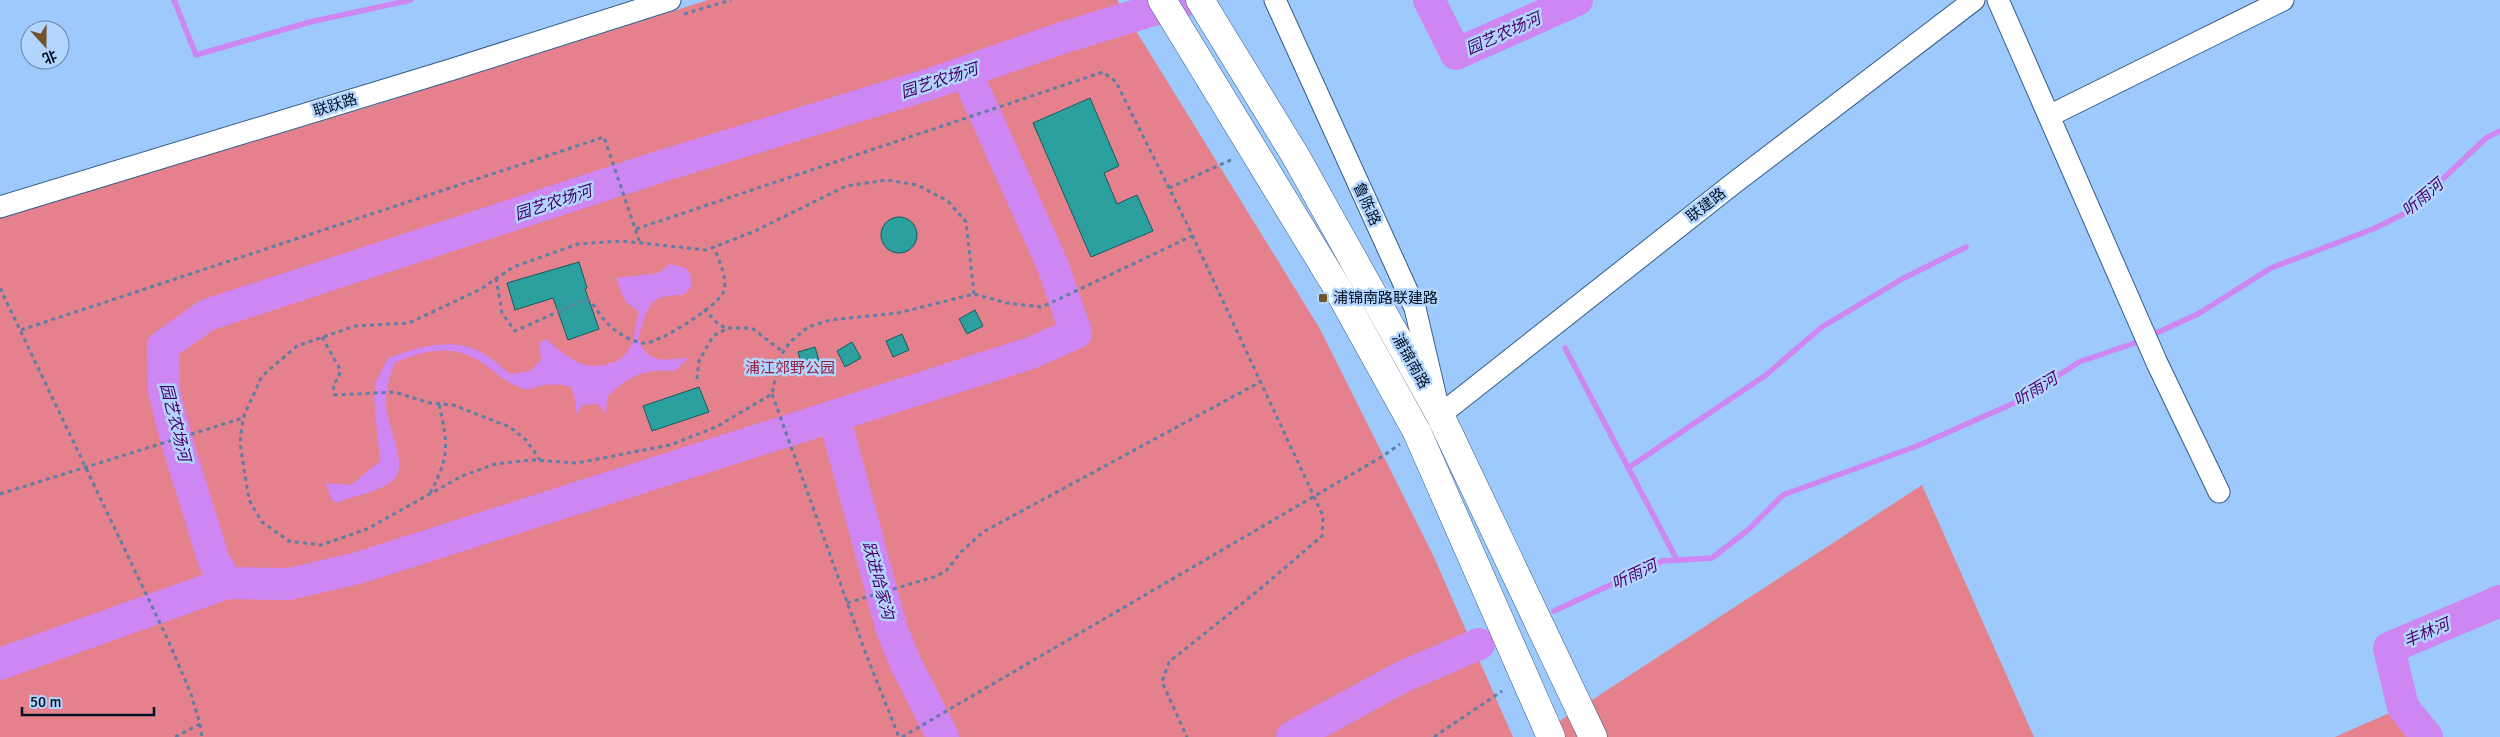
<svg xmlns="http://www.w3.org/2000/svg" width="2500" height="737" font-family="Signika,'Noto Sans SC',sans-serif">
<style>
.green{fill:#e4818d}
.water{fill:#cd86f2}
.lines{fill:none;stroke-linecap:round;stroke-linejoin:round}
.stream{stroke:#cd86f2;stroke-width:5.5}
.river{stroke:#cd86f2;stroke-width:32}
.building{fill:#2ca09e;stroke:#105d5c}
.minor-casing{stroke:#335b88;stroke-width:23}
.major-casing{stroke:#335b88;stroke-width:29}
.path{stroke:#5e7ea4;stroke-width:3;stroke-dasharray:4 4;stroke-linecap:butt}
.minor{stroke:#fff;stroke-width:21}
.major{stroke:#fff;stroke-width:28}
.poi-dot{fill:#735429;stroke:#b2d5ff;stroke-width:2}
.labels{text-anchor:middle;stroke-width:5;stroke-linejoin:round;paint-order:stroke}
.street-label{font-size:15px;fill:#021022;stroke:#b2d5ff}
.poi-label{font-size:15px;fill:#021022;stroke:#b2d5ff;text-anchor:start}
.park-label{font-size:15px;fill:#971e3b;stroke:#b2d5ff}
.water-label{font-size:16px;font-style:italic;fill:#4a0066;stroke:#b2d5ff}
</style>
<rect width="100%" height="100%" fill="#9dc9fc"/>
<g class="green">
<path d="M708,0H1117L1320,329L1433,555L1513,737H0V217L379,104Z"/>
<path d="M1922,485L2034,737H1535Z"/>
<path d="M2403,707L2429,737H2335Z"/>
</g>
<path class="water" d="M670,264C687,269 692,267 691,287L683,295C647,294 647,309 638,339C650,366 663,359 688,358L675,371C642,369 630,375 607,397L606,414L598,404L583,405L576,414V402L571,387C561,384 550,384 540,386C535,387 531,390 525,389C505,384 493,369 476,359C449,344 421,351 395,363C389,377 386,389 386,405C386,423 409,466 394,479C378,494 356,494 337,503L332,500L325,483L351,485L380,461L374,399L376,382L388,358C418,347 452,336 482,353C492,358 501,367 511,374L530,371L541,360L539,343L546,339C567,356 583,373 611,363C619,361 627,354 631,346C635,336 636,322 639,312L625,301L616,278L659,273Z"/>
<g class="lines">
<g class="stream">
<path d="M174,0L196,55L310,22L411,0"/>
<path d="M1565,348L1677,560"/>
<path d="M1628,468L1766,375L1822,327L1902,279L1966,247"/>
<path d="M1554,611L1662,561L1712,558L1748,530L1783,495L1917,446L2021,400L2079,362L2132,344L2198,314L2271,268L2373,229L2408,212L2486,138L2500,131"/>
</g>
<g class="river">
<path d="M1429,0L1456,54L1577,0"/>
<path d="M834,416L892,630L906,664L943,737"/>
<path d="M227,583L214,561L178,445L164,392L163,346L207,315L665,165L930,84L1062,38L1186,0"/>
<path d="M0,664L227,583L289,584L358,568L1031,353L1076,333L1053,266L966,72"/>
<path d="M1292,737L1402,677L1479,644"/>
<path d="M2427,737L2403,707L2389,648L2500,601"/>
</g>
</g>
<g class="building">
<path d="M1090,98L1119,166L1104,173L1117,204L1137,195L1153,231L1091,257L1033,123Z"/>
<circle cx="899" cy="235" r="18"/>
<path d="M579,262L587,288L585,289L599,329L568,340L553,298L515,310L507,283Z"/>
<path d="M975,310L983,326L967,334L959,319Z"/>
<path d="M902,334L909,350L893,357L886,341Z"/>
<path d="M852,342L861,358L845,367L837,351Z"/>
<path d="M815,347L820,364L803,370L798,352Z"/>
<path d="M699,387L709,412L652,431L643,406Z"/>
</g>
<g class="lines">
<defs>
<g id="minor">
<path d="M1275,0L1415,308L1440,415L1734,183L1974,0"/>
<path d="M1998,0L2157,363L2219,492"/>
<path d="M2049,116L2283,0"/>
<path d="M0,207L450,70L670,0"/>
</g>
<g id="major">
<path d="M1162,0L1335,284L1417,432L1551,737"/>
<path d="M1200,0L1295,155L1440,415L1593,737"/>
</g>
</defs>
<use href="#minor" class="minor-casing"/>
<use href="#major" class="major-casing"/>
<g class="path">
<path d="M684,14L731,0"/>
<path d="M1169,188L1233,159"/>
<path d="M636,229L1103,72L1116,82L1188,226L1323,516L1322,536L1260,589L1169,662L1162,682L1187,737"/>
<path d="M496,278L502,313L515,331L587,299C593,303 597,310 601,316C612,330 625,339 642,343C656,346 721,304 724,291C728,277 718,259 714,247"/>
<path d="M0,288L168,640L191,694L200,724L175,737"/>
<path d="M974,294L966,222L948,201L917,185L887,180L846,186L755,231L706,250L622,241L578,244L513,267L481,289L409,323L355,326L297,346L262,376L243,418L240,443L249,500L262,522L289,541L321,545L367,529L462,476L495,464L532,460L577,463L670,445L716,427L772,394L780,357L790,342L808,327L830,320L898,313L974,294L1007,303L1042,307L1192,236"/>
<path d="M704,309L719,325L727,328"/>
<path d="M21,330L604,137L640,243"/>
<path d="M322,337L340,369L339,378L333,384L335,395L394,392L430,403L453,405L510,427L526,440L540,460"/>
<path d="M697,379L699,361L713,336L728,328H752L783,352"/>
<path d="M772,394L864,649L899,737"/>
<path d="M430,493C450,456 448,444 439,404"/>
<path d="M0,494L243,418"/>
<path d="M847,603L937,576L947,570L961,552L983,532L1260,382"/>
<path d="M200,724L202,737"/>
<path d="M902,737L1383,456L1400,444"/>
<path d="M1434,737L1502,691"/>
</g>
<use href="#minor" class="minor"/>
<use href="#major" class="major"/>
</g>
<rect class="poi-dot" x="1318" y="293" width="10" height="10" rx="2.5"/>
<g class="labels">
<g class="street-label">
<text transform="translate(335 105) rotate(-17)" y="5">联跃路</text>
<text transform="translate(1367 204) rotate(66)" y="5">鲁陈路</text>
<text transform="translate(1706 205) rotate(-38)" y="5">联建路</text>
<text transform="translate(1411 361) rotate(61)" y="5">浦锦南路</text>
</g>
<g class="poi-label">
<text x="1333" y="303">浦锦南路联建路</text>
</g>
<g class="park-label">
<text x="790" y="373">浦江郊野公园</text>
</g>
<g class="water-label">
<text transform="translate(1503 33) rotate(-24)" y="6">园艺农场河</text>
<text transform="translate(939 80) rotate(-18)" y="6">园艺农场河</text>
<text transform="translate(2422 197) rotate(-40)" y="6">听雨河</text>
<text transform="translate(553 202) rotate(-18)" y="6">园艺农场河</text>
<text transform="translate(2035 389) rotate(-31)" y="6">听雨河</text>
<text transform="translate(176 422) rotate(76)" y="6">园艺农场河</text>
<text transform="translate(1634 574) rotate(-25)" y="6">听雨河</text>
<text transform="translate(879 580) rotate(75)" y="6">跃进哈家沟</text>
<text transform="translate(2426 632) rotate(-23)" y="6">丰林河</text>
</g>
</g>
<g transform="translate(45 45) rotate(159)"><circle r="24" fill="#b2d5ff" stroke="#6c86a7"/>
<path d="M0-4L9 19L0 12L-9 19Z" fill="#735429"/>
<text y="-8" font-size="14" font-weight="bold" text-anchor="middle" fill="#021022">北</text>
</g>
<path d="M22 707v8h132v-8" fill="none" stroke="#021022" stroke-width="2.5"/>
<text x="30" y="707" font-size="15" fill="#021022" stroke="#b2d5ff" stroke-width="4" paint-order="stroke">50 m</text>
</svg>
